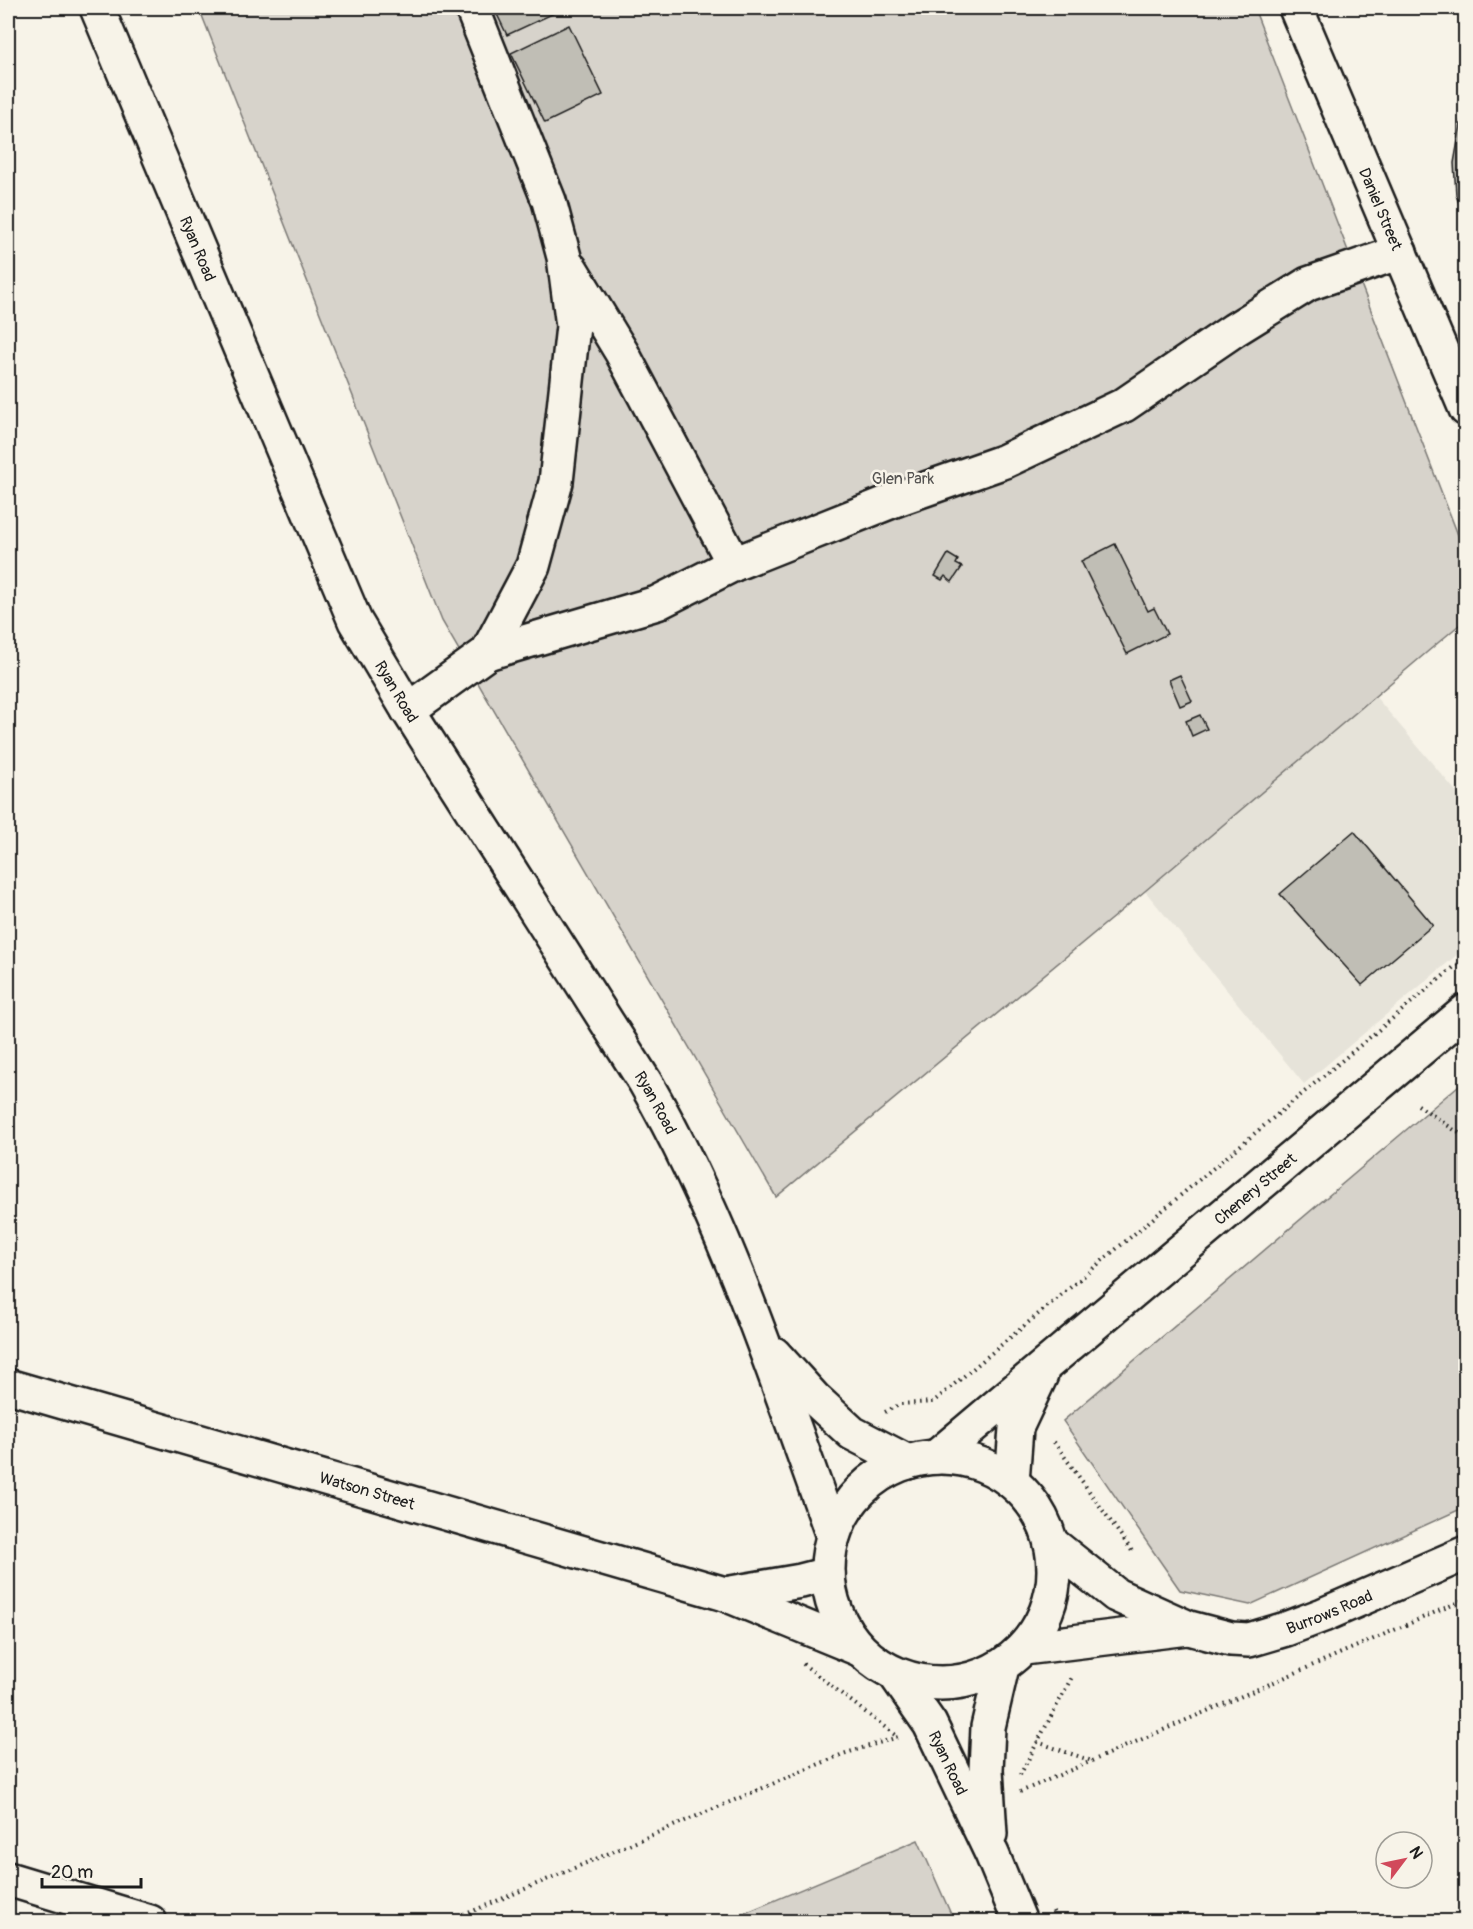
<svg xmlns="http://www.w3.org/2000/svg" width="1473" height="1929" font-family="Pangolin,sans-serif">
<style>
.built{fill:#e6e3d9}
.green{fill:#d7d3cb;stroke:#7a7874;stroke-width:1.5}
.building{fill:#c0beb5;stroke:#1c1c1c;stroke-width:1.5}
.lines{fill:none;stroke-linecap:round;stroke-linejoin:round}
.minor-casing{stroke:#1c1c1c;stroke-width:38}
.path{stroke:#1c1c1c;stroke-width:4;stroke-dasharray:1.5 4.5;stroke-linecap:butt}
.minor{stroke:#f7f3e8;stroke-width:33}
.labels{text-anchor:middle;stroke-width:5;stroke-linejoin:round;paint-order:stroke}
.street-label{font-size:16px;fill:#1c1c1c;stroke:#f7f3e8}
.park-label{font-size:16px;fill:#545351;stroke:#f7f3e8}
</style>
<rect width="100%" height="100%" fill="#f7f3e8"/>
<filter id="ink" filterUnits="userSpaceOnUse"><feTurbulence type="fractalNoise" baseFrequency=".0167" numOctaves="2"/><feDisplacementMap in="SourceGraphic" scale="12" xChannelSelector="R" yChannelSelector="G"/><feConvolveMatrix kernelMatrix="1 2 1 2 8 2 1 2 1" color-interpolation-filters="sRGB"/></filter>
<g filter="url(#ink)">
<path class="built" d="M1375,696L1465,802V948L1304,1084L1145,891Z"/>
<g class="green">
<path d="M199,8H1254L1465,553V620L1145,891L776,1197L442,621Z"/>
<path d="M1465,1080V1507L1250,1605L1180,1590L1063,1421Z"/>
<path d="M918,1840L954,1921H726Z"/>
</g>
<g class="building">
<path d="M494,8H560L561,10L507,35Z"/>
<path d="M569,25L603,95L545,123L511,53Z"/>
<path d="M1466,112V222L1456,195L1454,163L1462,118Z"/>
<path d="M1115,544L1148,611L1154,608L1167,634L1127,654L1081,561Z"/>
<path d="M948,554L958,560L956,564L962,567L952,582L945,576L942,580L935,576Z"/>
<path d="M1180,675L1192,701L1180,706L1169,680Z"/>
<path d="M1200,715L1207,729L1192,736L1186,721Z"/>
<path d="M1354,831L1433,925L1362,985L1280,894Z"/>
</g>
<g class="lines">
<defs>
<g id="minor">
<path id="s1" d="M97,8L355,621L408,710L645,1082C727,1224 777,1382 833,1536"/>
<path id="s2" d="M1296,8L1466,409"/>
<path d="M571,269L622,353L734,564"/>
<path d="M487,653L657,603L734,564L897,499L1005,461L1124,405L1234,330L1308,284L1400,252"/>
<path d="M408,710L487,653L533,566L556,482L573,326L564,257L549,201L472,8"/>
<path d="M774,1354L815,1399L852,1433L908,1462"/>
<path id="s3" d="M8,1386L725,1594L859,1649"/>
<circle cx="941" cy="1570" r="113"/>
<path id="s4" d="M936,1457L1466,1011"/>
<path d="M1012,1482L1016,1428L1041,1375"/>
<path id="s5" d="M1051,1543L1116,1595L1189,1628L1231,1639L1249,1640L1286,1629L1323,1615L1466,1553"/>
<path d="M725,1594L801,1581L828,1574"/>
<path d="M1024,1648L1187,1628"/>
<path id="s6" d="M895,1674L930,1724L992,1854L1020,1922"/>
<path d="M990,1834L986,1770L988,1727L1002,1667"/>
<path d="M8,1879L150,1922"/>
</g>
</defs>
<use href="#minor" class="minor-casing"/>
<g class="path">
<path d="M1418,1105L1466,1138"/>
<path d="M885,1412L901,1404L933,1402L1466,957"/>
<path d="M1054,1442L1132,1551"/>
<path d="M803,1664L895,1735"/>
<path d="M1037,1742L1092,1761"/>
<path d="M1020,1775L1073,1675"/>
<path d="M1020,1792L1466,1599"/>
<path d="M1053,1911L1058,1922"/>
<path d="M447,1922L843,1754L898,1737"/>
</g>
<use href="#minor" class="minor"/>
</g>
</g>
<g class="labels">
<g class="street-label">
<text dy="6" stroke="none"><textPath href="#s2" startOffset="218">Daniel Street</textPath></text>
<text dy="6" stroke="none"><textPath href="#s1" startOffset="261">Ryan Road</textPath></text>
<text dy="6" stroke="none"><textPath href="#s1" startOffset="747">Ryan Road</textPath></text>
<text dy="6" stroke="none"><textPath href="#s1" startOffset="1233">Ryan Road</textPath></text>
<text dy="6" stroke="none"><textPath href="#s4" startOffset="417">Chenery Street</textPath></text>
<text dy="6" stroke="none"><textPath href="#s3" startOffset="374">Watson Street</textPath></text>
<text dy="6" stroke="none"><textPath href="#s5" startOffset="310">Burrows Road</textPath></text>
<text dy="6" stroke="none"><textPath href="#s6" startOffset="104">Ryan Road</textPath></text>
</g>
<g class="park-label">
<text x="903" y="484">Glen Park</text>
</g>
</g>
<rect width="1473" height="1929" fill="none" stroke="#f7f3e8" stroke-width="30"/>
<rect x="15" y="15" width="1443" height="1899" fill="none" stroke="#1c1c1c" stroke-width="2" filter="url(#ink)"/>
<g transform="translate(1404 1860) rotate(58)"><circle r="28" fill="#f7f3e8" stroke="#9f9d96" stroke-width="1.5"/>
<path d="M0-4.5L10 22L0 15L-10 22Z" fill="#d1495b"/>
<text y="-9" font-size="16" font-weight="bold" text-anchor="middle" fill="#1c1c1c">N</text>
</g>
<path d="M42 1878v9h99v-9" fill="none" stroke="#1c1c1c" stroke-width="3"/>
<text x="51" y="1878" font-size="18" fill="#1c1c1c" stroke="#f7f3e8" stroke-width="4.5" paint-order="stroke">20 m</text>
</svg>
